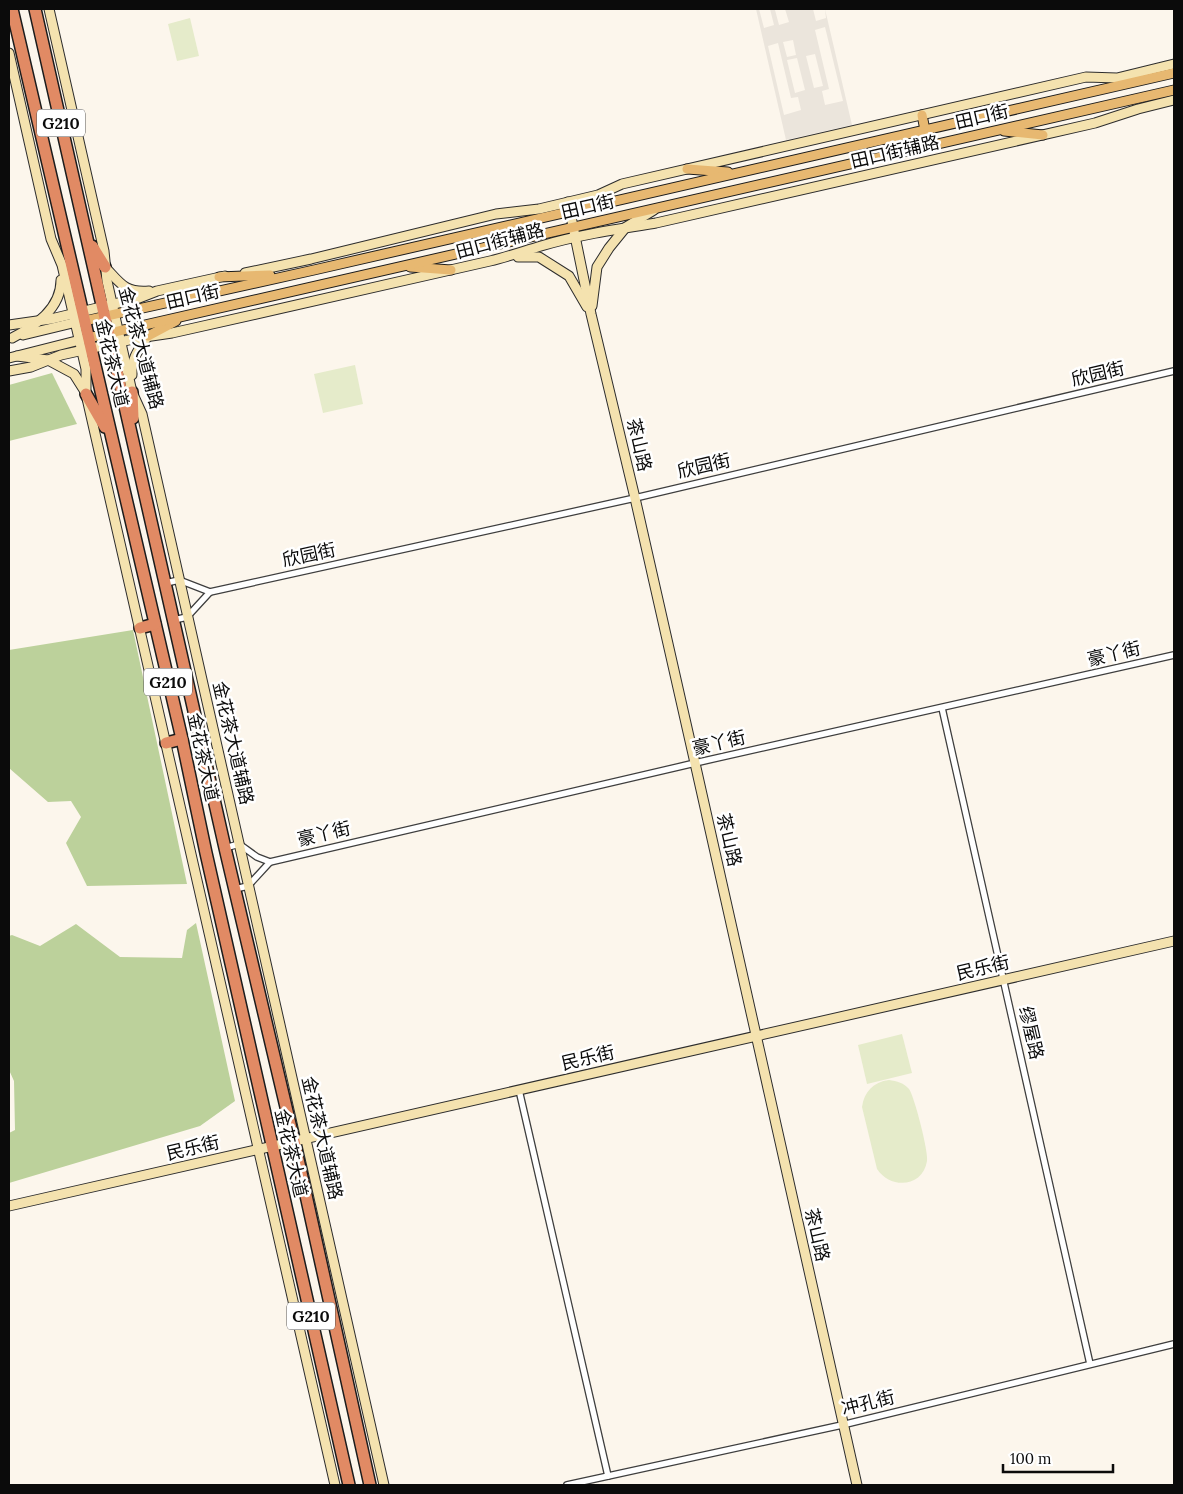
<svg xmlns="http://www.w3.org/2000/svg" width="1183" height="1494" font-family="Lora,'Noto Sans SC',serif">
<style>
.forest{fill:#bcd19b}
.pitch{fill:#e5ebca}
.plaza{fill:#ebe5dc;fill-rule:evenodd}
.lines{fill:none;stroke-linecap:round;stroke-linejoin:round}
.street-casing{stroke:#3e3e3e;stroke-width:8}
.secondary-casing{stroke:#2d2d2d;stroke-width:11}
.primary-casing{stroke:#1c1c1c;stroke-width:11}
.highway-casing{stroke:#1c1c1c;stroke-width:14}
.street{stroke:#fff;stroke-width:5.5}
.secondary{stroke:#f4e2af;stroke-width:9}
.primary{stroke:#e7b871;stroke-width:9}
.highway{stroke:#e18a64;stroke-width:11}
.labels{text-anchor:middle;stroke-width:5;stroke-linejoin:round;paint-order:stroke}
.shield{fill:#fff;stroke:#545454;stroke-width:1}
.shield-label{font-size:16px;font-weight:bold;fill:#0b0b0b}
.street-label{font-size:18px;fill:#0b0b0b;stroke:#fff}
</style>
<rect width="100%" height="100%" fill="#fcf6ec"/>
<g class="forest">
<path d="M52,373L77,424L9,441V385Z"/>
<path d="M133,630L187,884L87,886L66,843L81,817L71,801L48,802L9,768V650Z"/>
<path d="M196,923L235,1101L200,1126L9,1183V1133L15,1130L14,1081L9,1070V936L12,935L40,946L76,924L120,957L182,958L187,930Z"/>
</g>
<g class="pitch">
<path d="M190,18L199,56L177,61L168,24Z"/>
<path d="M355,365L363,404L323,413L314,374Z"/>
<path d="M902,1034L912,1073L867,1084L858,1045Z"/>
<path d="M889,1080C897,1081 904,1083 909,1089C914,1095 929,1153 927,1161C923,1187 891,1190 877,1169L862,1107C864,1092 873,1082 889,1080Z"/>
</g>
<path class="plaza" d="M756,9H759L764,28L774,25L770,9H777L775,10L779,25L789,22L785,9H813L816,21L826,18L825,9L852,125L786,140ZM825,27L843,101L825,105L822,91L829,89L815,30ZM793,40L796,55L787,57L783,42ZM778,43L791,98L798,97L801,110L784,115L768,46ZM815,54L823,86L814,88L806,56ZM797,58L805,90L795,93L787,60Z"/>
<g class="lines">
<defs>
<g id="street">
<path d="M166,583L179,580L210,592L187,617L174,620"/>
<path d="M210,592L635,498L1174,371"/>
<path d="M942,708L1090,1364"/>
<path d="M225,848L239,844L257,857L270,862L248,886L235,889"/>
<path d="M270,862L695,763L1174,655"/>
<path d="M519,1090L608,1476"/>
<path d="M567,1485L842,1425L1174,1344"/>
</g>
<g id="secondary">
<path d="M49,9L104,251L107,281L132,392L142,414L384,1485"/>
<path d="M9,53L51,239L62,265L86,369V394L335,1485"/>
<path d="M568,202L591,314L635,498L695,763L857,1485"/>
<path d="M518,257H539L569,276L587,307"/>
<path d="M105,267C121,284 125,293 149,291"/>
<path d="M245,273L311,259L496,214L539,209L598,195L622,184L1086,77L1117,78L1174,64"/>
<path d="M592,306L597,267L609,248L626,227L654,210"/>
<path d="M9,325L51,319L139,298L157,291L225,276"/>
<path d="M23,335L81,321"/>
<path d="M12,338C35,326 61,309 61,280"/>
<path d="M17,356L48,360L74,374L86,393"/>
<path d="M9,358L84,339"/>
<path d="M9,371L31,367L61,355L138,338L172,333C278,309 384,286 490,261C507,257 524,251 541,246C578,235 618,229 656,223L1095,123L1138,109L1174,100"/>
<path d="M132,375C131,358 139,349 148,336"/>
<path d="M9,1206L1174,941"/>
</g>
<g id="primary">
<path d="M922,115L925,130"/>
<path d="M1004,131L1043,135"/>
<path d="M687,169L728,172"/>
<path d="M410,267L451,270"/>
<path d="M219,277L270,275"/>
<path d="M84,321L314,270L1174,73"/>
<path d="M148,336L176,321"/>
<path d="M88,338L1174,90"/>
</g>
<g id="highway">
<path d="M12,9L182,739L206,853L349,1485"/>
<path d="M35,9L225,848L294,1141L370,1485"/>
<path d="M92,246L105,267"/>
<path d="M132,392L133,418"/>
<path d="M86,394L105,427"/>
<path d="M140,628L155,624"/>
<path d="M166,743L182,739"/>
</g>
</defs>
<use href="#street" class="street-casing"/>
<use href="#secondary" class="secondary-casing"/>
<use href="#primary" class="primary-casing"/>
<use href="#highway" class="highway-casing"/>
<use href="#street" class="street"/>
<use href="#secondary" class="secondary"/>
<use href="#primary" class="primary"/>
<use href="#highway" class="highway"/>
</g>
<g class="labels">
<g class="shield">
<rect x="37" y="109.5" width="48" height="27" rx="4"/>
<rect x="144" y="668.5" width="48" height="27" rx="4"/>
<rect x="287" y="1302.5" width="48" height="27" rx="4"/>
</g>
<g class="shield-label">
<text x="61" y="129">G210</text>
<text x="168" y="688">G210</text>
<text x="311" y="1322">G210</text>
</g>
<g class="street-label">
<text transform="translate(982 117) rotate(-13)" y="6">田口街</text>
<text transform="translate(895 152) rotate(-13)" y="6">田口街辅路</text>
<text transform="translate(588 207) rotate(-13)" y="6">田口街</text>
<text transform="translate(500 241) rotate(-15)" y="6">田口街辅路</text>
<text transform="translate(193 297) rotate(-13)" y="6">田口街</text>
<text transform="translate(141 348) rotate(75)" y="6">金花茶大道辅路</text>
<text transform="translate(112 363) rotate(77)" y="6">金花茶大道</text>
<text transform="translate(1098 374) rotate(-13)" y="6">欣园街</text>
<text transform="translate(639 445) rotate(77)" y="6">茶山路</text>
<text transform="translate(704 466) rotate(-13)" y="6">欣园街</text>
<text transform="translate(309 555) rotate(-12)" y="6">欣园街</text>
<text transform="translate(1114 654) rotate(-13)" y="6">豪丫街</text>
<text transform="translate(233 743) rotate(77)" y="6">金花茶大道辅路</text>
<text transform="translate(719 743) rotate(-13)" y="6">豪丫街</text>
<text transform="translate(203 757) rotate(78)" y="6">金花茶大道</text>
<text transform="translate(324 834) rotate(-13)" y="6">豪丫街</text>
<text transform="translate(729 840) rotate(77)" y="6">茶山路</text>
<text transform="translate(983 968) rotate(-13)" y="6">民乐街</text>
<text transform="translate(1031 1033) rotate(77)" y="6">缪屋路</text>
<text transform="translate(588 1058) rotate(-13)" y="6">民乐街</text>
<text transform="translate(322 1138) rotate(77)" y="6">金花茶大道辅路</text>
<text transform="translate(193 1148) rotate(-13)" y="6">民乐街</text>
<text transform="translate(291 1153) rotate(77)" y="6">金花茶大道</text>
<text transform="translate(817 1235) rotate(77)" y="6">茶山路</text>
<text transform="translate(868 1403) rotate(-14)" y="6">冲孔街</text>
</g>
</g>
<rect width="1183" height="1494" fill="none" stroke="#0b0b0b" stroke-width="20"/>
<path d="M1003 1464v8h110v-8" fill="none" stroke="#0b0b0b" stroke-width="2.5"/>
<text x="1010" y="1464" font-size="15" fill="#0b0b0b" stroke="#ffffff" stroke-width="4" paint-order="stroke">100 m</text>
</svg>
